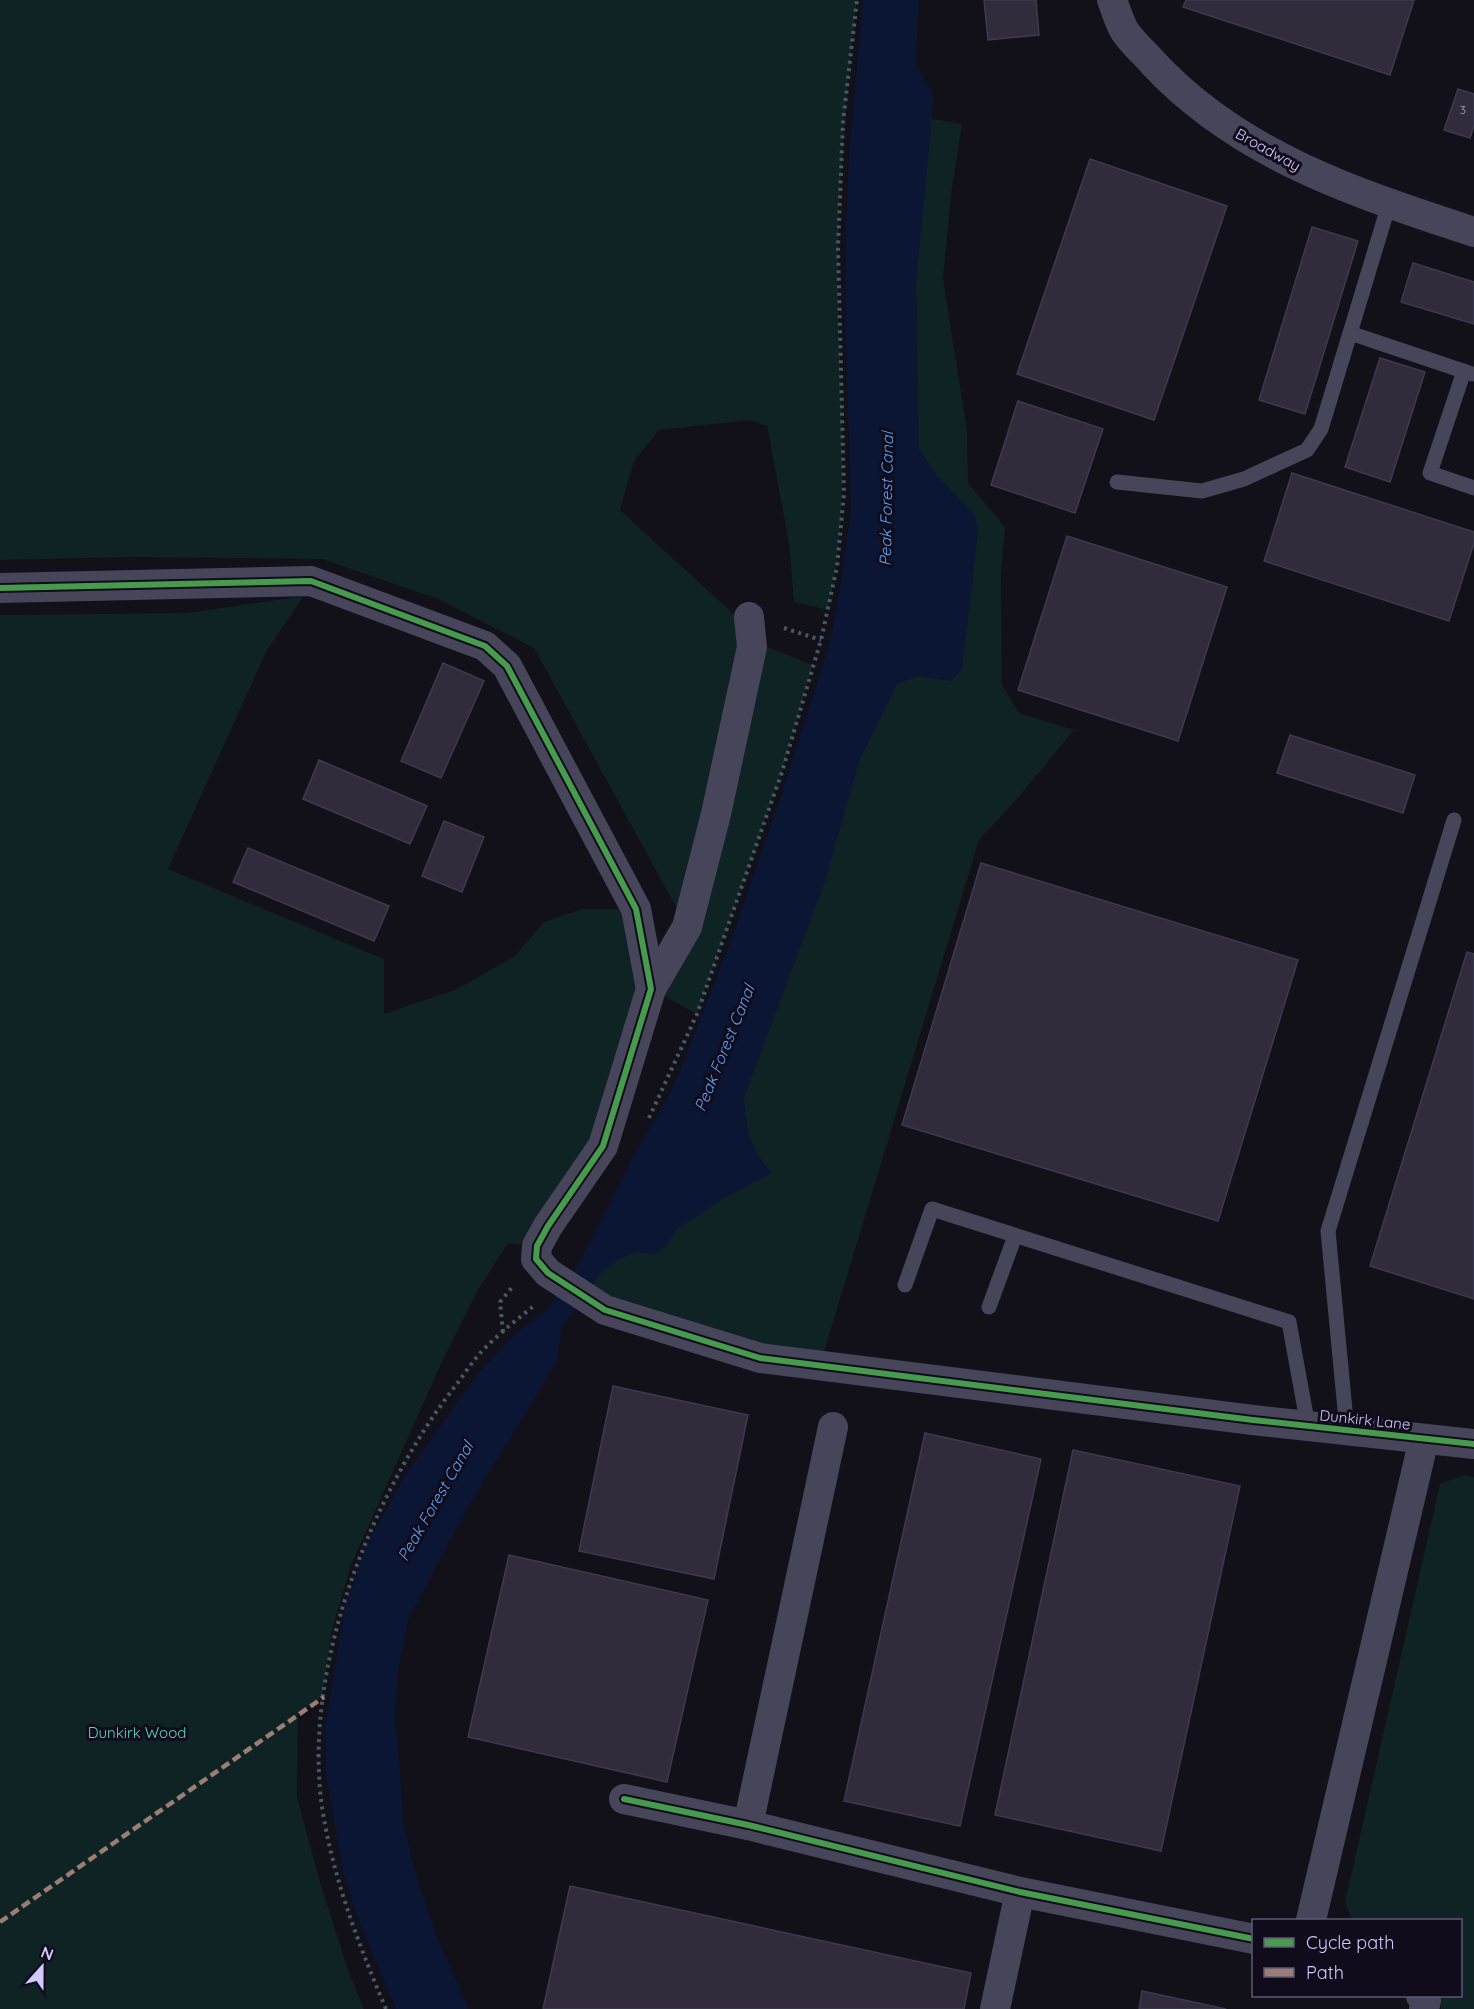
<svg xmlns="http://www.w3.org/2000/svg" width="1474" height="2009" font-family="Quicksand,sans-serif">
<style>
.green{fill:#0f2224}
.water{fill:#0b1634}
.building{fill:#302c3c;stroke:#3e3a4d;stroke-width:1.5}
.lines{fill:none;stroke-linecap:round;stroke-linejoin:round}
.path{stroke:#4a5764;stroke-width:4;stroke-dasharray:3 4.5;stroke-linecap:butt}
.service{stroke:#474559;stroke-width:15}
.minor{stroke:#474559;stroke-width:30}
.quiet{stroke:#9b7d72;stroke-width:4.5;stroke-dasharray:9 4.5;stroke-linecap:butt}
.cycleway-casing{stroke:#100c1c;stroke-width:10}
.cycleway{stroke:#469c4c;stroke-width:6}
.labels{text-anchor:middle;stroke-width:6;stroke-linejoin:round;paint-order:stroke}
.number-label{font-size:12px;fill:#aaa2cd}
.street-label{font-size:15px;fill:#d2c9fd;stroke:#100c1c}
.park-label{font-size:15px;fill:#59d9c2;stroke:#100c1c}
.water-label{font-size:16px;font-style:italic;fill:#5ba5f9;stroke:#100c1c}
</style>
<rect width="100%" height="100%" fill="#121018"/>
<g class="green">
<path d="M0,0H857C846,96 837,192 838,289C839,398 852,503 828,610L794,602L789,543L767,426L750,420L659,430L634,461L620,510L739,619L762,645L813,665L782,772L697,1014L651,989L603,1146L537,1246L508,1243L478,1290L442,1362L351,1565L332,1630L322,1697L298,1714L297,1797L320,1882L349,1973L364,2009H0V615L187,613L304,596L266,652L168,869L384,959V1014L457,989L515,956L544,922L582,909H636L650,988L687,927L534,648L438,599L322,559L127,557L0,560Z"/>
<path d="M884,110L962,124L951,195L943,279L967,430L968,483L1005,527L1001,575L1002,685L1019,713L1074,730L1017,799L979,840L820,1365L573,1289L601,1250L846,718Z"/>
<path d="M1464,1475L1474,1477V2009H1441L1438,1996H1460V1920H1352L1345,1902L1440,1484Z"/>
</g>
<path class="water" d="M863,0H919L916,64L934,96L916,283L919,449L938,477L975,515L978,532L962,670L951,681L919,676L897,684L860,759L824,884L744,1097C747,1133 749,1144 771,1173L723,1199L676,1230L666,1246L655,1254L636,1252L619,1259L601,1273L562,1327L557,1362L469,1505L408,1620L399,1667L395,1712L404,1823L414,1869L436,1935L469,2009H396L357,1917L343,1872L326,1776V1722L345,1608L366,1547L404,1477L478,1373L517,1332L548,1308L581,1259L636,1151L672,1090L730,943L781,796L829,645L838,602L851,509L846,346V225L849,153Z"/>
<g class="building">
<path d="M984,0H1036L1039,35L988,40Z"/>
<path d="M1186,0H1414L1390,75L1183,7Z"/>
<path d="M1458,89L1474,94V126L1470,138L1444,130Z"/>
<path d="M1090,159L1227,206L1154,420L1017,374Z"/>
<path d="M1312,227L1358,241L1305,414L1259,400Z"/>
<path d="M1413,263L1474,282V324L1401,302Z"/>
<path d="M1380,358L1425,372L1390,482L1345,467Z"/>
<path d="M1018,401L1103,429L1075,513L991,485Z"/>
<path d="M1292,473L1474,532V543L1449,621L1264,561Z"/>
<path d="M1067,536L1227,587L1178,741L1018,690Z"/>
<path d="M443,663L484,681L441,778L401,761Z"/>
<path d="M1290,735L1415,775L1403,813L1277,773Z"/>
<path d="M319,760L427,806L410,844L303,799Z"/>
<path d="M444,821L484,837L462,892L422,876Z"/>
<path d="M248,848L389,906L374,941L233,882Z"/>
<path d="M981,863L1298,960L1218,1221L902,1125Z"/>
<path d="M1467,952L1474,954V1299L1370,1266Z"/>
<path d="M613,1386L748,1415L714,1579L579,1551Z"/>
<path d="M925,1433L1041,1459L960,1826L844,1801Z"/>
<path d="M1073,1450L1240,1486L1161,1851L995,1815Z"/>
<path d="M509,1555L708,1600L667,1782L468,1737Z"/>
<path d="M570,1886L971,1973L964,2009H543Z"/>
<path d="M1142,1991L1226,2009H1139Z"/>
</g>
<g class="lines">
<g class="path">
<path d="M784,628L821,640"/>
<path d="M649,1118L697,1014L782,772L821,640L837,567L844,493L838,247L843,122L857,0"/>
<path d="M503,1332L500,1302L514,1285"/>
<path d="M386,2009C358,1943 333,1878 322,1807C302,1668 372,1493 456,1385C466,1372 475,1357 487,1346C502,1331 519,1318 535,1305"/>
</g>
<g class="service">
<path d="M1350,333L1472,374"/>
<path d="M1464,371L1430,473L1474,488"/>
<path d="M1117,482L1202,491L1244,479L1307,450L1321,429L1389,204"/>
<path d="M905,1285L932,1209L1289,1322L1308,1426"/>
<path d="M989,1307L1015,1236"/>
<path d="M1347,1431L1328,1231L1454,820"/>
</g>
<g class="minor">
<path d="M1112,0C1116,10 1119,21 1124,30C1131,42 1145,53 1154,64C1240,156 1358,194 1474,232"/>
<path d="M0,588L311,581L485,646L507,666L636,909L651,989L603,1146L548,1226L537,1246L536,1259L548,1273L605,1310L760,1358L1253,1420L1474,1444"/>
<path d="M651,989L687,927L716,814L752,647L749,617"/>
<path d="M624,1799L748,1825L1020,1892L1254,1939"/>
<path d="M748,1825L833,1427"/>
<path d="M1311,1920L1424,1439"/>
<path d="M1421,1996L1426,2000L1424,2009"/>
<path d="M995,2009L1020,1892"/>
</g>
<path class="quiet" d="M0,1922L324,1697"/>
<defs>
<g id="cycleway">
<path d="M0,588L311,581L485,646L507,666L636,909L651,989L603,1146L548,1226L537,1246L536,1259L548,1273L605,1310L760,1358L1253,1420L1474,1444"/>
<path d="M624,1799L748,1825L1020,1892L1254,1939"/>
</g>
</defs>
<use href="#cycleway" class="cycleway-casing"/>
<use href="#cycleway" class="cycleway"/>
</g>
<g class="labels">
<g class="number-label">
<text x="1463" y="114">3</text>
</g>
<g class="street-label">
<text transform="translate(1268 150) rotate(29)" y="5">Broadway</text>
<text transform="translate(1365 1420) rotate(6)" y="5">Dunkirk Lane</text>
</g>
<g class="park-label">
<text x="137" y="1738">Dunkirk Wood</text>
</g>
<g class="water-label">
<text transform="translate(886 499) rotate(-89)" y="6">Peak Forest Canal</text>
<text transform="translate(724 1048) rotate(-68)" y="6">Peak Forest Canal</text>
<text transform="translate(435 1501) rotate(-60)" y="6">Peak Forest Canal</text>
</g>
</g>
<rect x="1252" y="1919" width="210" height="78" fill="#100c1c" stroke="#5e5876" stroke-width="1.5"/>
<rect x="1264" y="1938" width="30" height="9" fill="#469c4c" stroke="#5e5876" stroke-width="1.5"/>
<text x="1306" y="1949" font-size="18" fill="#d2c9fd">Cycle path</text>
<rect x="1264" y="1968" width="30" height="9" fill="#9b7d72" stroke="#5e5876" stroke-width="1.5"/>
<text x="1306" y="1979" font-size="18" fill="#d2c9fd">Path</text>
<g transform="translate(42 1967) rotate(21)" stroke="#100c1c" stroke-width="4.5" paint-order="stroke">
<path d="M0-4.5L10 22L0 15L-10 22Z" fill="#d2c9fd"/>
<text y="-9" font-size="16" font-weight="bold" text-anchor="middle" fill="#d2c9fd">N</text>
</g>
</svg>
